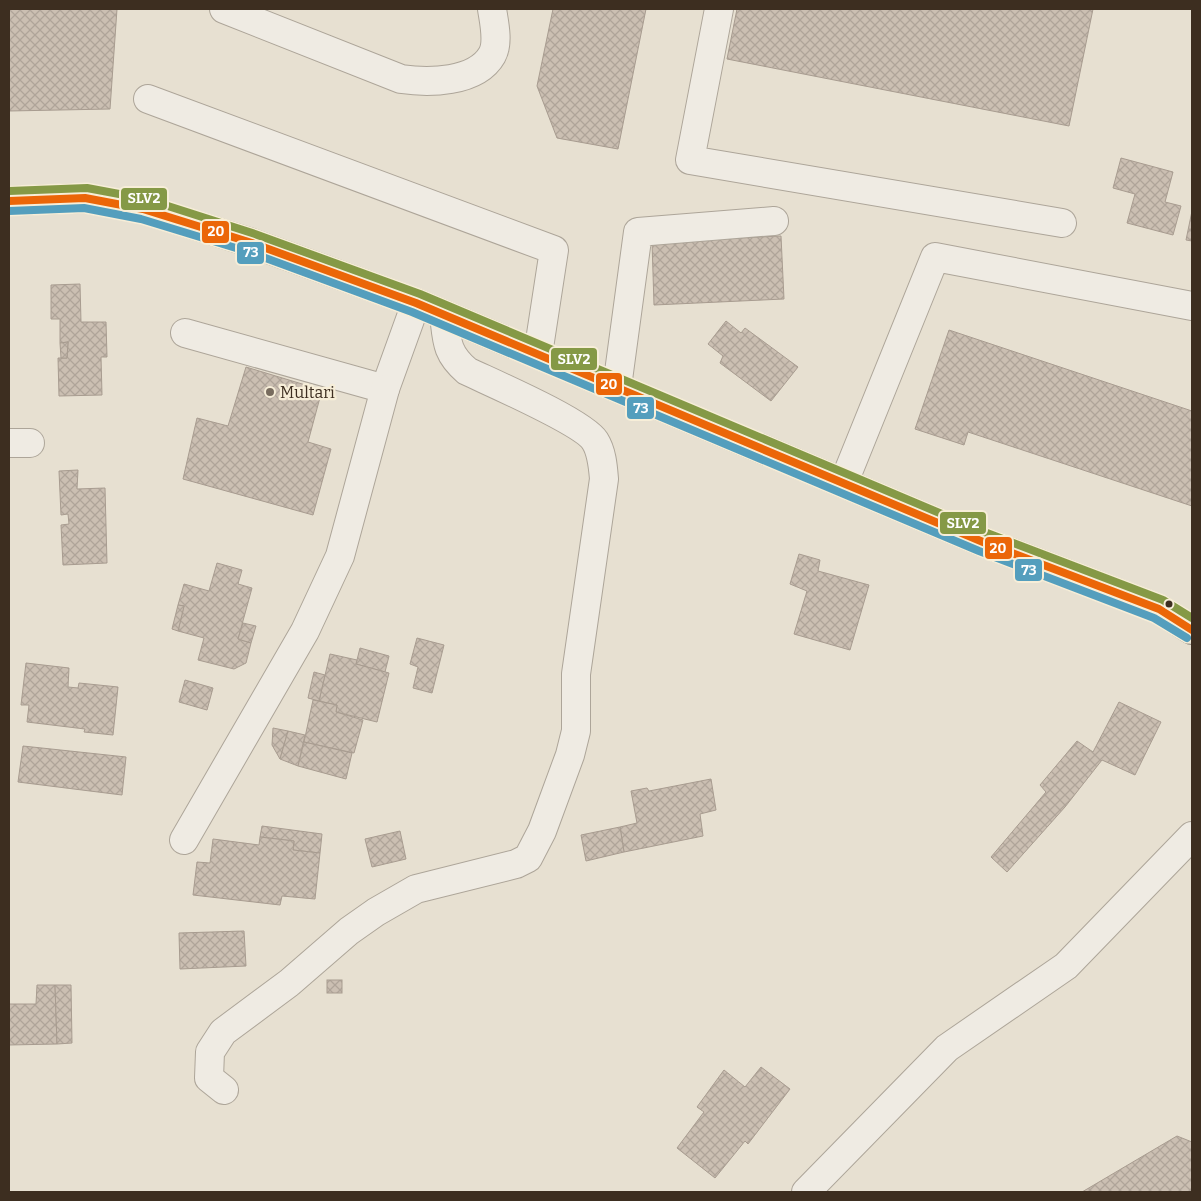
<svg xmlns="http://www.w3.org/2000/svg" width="1201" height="1201" font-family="Bitter,serif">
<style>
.building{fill:url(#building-cross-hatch);stroke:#a89c90}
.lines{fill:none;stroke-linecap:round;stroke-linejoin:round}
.minor-casing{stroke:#ada599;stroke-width:30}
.major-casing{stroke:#928b80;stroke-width:30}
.minor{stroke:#efebe3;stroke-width:28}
.major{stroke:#e6e1d4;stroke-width:28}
.bus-1-casing{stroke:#f7eed8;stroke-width:11}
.bus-2-casing{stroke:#f7eed8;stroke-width:11}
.bus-3-casing{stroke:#f7eed8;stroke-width:11}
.bus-1{stroke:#eb6608;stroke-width:8}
.bus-2{stroke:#549ebd;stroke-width:8}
.bus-3{stroke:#859946;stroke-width:8}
.poi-dot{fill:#786c5e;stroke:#f7eed8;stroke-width:2}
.bus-dot{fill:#3d2e20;stroke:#f7eed8;stroke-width:2}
.labels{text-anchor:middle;stroke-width:4.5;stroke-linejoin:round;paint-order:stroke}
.poi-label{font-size:16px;fill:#3d2e20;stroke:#f7eed8;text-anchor:start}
.line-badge{stroke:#f7eed8;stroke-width:2}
.badge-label{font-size:14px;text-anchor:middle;font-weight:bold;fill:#fff}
</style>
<defs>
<pattern id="building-cross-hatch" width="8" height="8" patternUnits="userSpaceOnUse" patternTransform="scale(1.25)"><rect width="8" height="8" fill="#cbbfb2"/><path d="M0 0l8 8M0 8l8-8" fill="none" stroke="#afa499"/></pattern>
</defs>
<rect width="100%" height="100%" fill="#e7e0d1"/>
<g class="building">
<path d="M9,9H117L110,109L9,111Z"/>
<path d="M553,9H646L618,149L557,138L537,86Z"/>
<path d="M737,9H1093L1069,126L727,59Z"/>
<path d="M1121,158L1173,172L1165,202L1181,206L1173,235L1127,223L1135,194L1113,188Z"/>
<path d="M1192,211V241L1186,240Z"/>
<path d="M781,236L784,299L654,305L652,242Z"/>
<path d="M80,284L81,322H106L107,357H101L102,395L59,396L58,358H67L68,342L60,343V319H51V285Z"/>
<path d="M726,321L741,333L745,328L798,367L771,401L720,363L723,356L708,344Z"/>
<path d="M949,330L1192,411V506L968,432L964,445L915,429Z"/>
<path d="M68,342L67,358H61L60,343Z"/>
<path d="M246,367L322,390L308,442L331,449L313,515L183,479L197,418L228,426Z"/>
<path d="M78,470L77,489L105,488L107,563L63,565L61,525L69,524L68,514L61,515L59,471Z"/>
<path d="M799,554L820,560L818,571L869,585L850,650L794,634L807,591L790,584Z"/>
<path d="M217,563L242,570L238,584L252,588L238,639L251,643L246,663L234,669L198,660L204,638L178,631L184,606L178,605L184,584L209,591Z"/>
<path d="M178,605L184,606L178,631L172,629Z"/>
<path d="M243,623L256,626L251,643L238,639Z"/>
<path d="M417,638L444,645L432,693L413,688L418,667L410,664Z"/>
<path d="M360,648L389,656L385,672L356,664Z"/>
<path d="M330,654L357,660L356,664L389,673L377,722L336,712L337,705L319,701Z"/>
<path d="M26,663L69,668L68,687L78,688L79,683L118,687L113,735L84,732L85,729L27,722L29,705H21Z"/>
<path d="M314,672L325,675L319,701L308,698Z"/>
<path d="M185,680L213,688L207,710L179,702Z"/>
<path d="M313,700L337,705L336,712L363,720L354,753L304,742Z"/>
<path d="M1119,702L1161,722L1135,775L1102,760L1065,807L1007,872L991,857L1046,792L1040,785L1077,741L1093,752Z"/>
<path d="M273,728L288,731L280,759L272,745Z"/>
<path d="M288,731L305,735L298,766L280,759Z"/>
<path d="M304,742L352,753L346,779L298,766Z"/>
<path d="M23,746L126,757L122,795L18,782Z"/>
<path d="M711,779L716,810L700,814L703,836L624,852L620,827L637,823L631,791L647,788L649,791Z"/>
<path d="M262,826L322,834L320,853L293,850L294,841L260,837Z"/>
<path d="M620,827L624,852L586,861L581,835Z"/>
<path d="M400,831L406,859L372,867L365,839Z"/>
<path d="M260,837L294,841L293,850L320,853L315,899L282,896L280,905L193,895L197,862L210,863L213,839L259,845Z"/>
<path d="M244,931L246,966L180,969L179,933Z"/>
<rect x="327" y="980" width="15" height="13"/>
<path d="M37,985H55L57,1044L9,1045V1004H36Z"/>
<path d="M55,985H71L72,1043L57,1044Z"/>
<path d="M761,1067L790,1089L748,1144L745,1141L715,1178L677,1148L704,1112L697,1107L724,1070L745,1087Z"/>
<path d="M1177,1136L1192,1142V1192H1082Z"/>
</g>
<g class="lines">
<defs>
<g id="minor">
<path d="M224,9L401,79C428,83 476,83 492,55C499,43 494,22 492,9"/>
<path d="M719,9L690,160L1062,223"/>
<path d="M148,99L554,250L538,354"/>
<path d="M185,333L385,389L416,303"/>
<path d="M617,387L638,232L774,221"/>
<path d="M9,443H30"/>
<path d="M844,482L935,257L1192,306"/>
<path d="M184,840L305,631L340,556L385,389"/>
<path d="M224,1090L209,1078L210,1052L223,1032L289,983L349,931L376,912L416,889L516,864L528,858L542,831L570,755L576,731V674L604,479C603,467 602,452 595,441C583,422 492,383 467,371C446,353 447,341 444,315"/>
<path d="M806,1192L947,1048L1066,966L1192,836"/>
</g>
<path id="major" d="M9,201L85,198L143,209L252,243L416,303L983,542L1159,609L1192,630"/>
</defs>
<use href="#minor" class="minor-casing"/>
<use href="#major" class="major-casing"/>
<use href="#minor" class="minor"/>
<use href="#major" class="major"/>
<defs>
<path id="bus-1" d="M9,201L85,198L143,209L252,243L416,303L983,542L1159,609L1192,630"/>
<path id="bus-2" d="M9,211L84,208L141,219L249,252L412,312L979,551L1154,618L1187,638"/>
<path id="bus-3" d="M9,191L87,188L146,199L255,234L420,294L987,533L1163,600L1192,618"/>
</defs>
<use href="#bus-1" class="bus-1-casing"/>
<use href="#bus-2" class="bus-2-casing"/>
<use href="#bus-3" class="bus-3-casing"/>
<use href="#bus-1" class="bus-1"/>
<use href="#bus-2" class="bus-2"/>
<use href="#bus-3" class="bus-3"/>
</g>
<circle class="poi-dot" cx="270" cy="392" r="5"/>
<circle class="bus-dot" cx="1169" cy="604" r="4.5"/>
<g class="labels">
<g class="poi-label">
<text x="280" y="398">Multari</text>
</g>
</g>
<g class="line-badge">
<rect x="120" y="187" width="48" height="24" rx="5" fill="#859946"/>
<rect x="201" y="220" width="29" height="24" rx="5" fill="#eb6608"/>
<rect x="236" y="241" width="29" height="24" rx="5" fill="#549ebd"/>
<rect x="550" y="347" width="48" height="24" rx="5" fill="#859946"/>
<rect x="595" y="372" width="28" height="24" rx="5" fill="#eb6608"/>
<rect x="626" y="396" width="29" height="24" rx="5" fill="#549ebd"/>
<rect x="939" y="511" width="48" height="24" rx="5" fill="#859946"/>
<rect x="984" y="536" width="29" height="24" rx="5" fill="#eb6608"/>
<rect x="1014" y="558" width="29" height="24" rx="5" fill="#549ebd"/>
</g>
<g class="badge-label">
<text x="144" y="203">SLV2</text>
<text x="216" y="236">20</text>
<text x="251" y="257">73</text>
<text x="574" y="364">SLV2</text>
<text x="609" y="389">20</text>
<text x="641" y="413">73</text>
<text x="963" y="528">SLV2</text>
<text x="998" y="553">20</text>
<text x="1029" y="575">73</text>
</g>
<rect width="1201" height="1201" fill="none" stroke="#3d2e20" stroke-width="20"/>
</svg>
